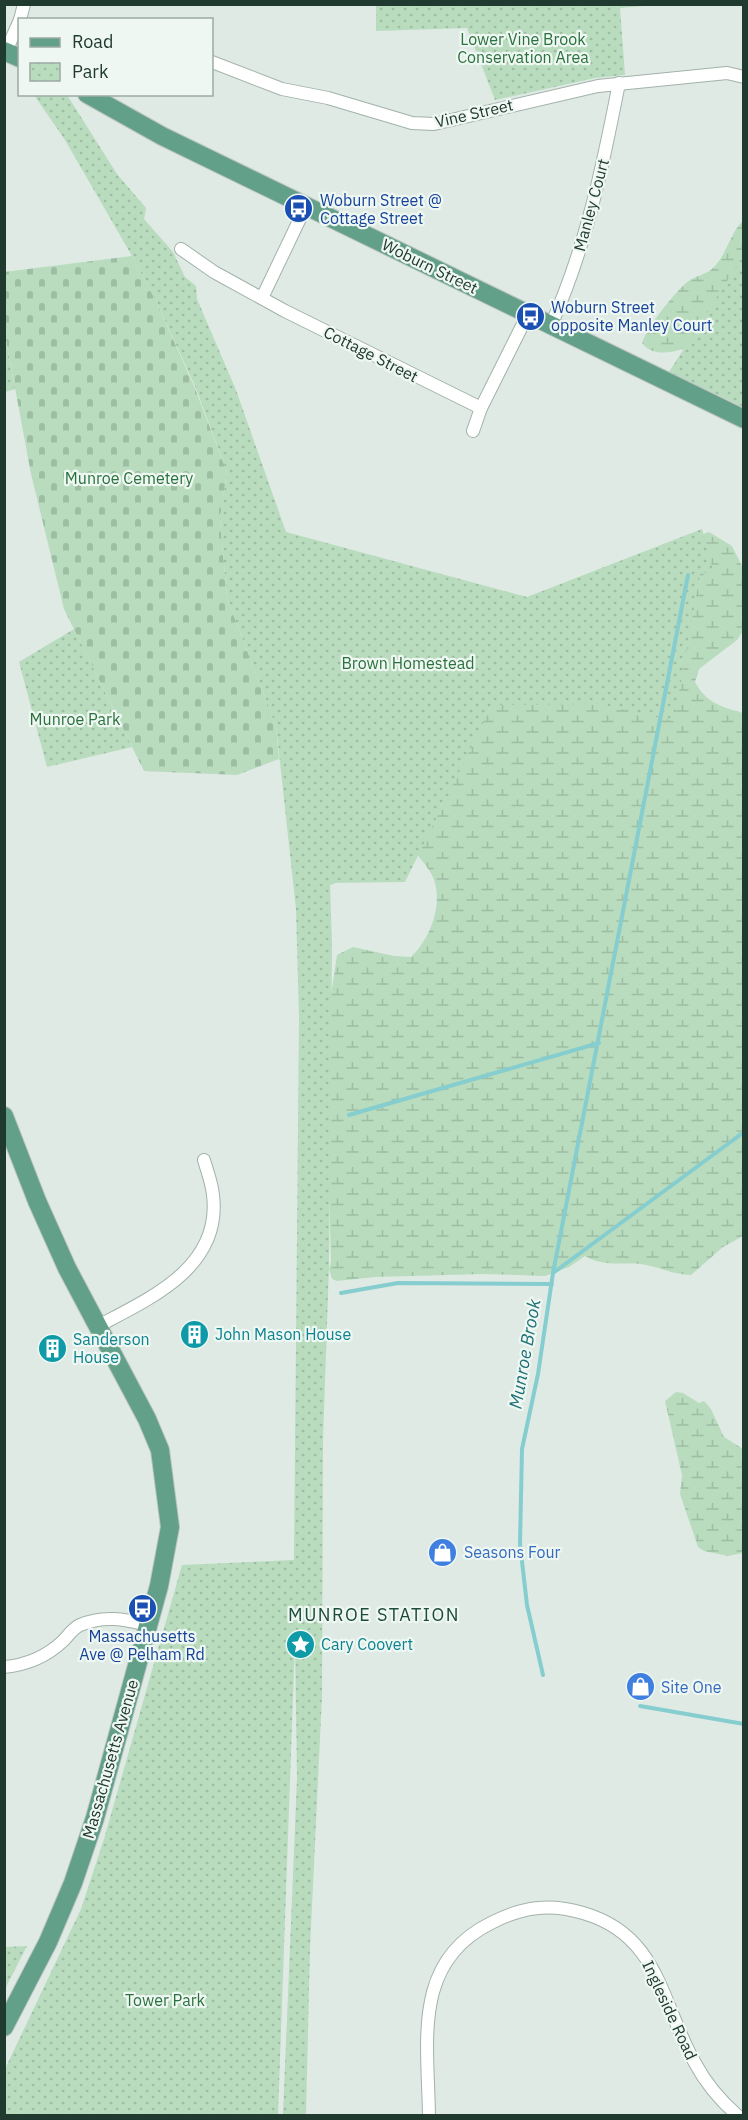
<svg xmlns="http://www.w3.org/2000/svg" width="748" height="2120" font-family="'IBM Plex Sans',sans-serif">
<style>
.wetland{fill:url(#wetland-marsh)}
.cemetery{fill:url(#cemetery-stones)}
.park{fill:url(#park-dots)}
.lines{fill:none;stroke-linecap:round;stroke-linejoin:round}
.stream{stroke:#86cdd0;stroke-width:4}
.street-casing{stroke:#a2b2aa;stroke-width:14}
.primary-casing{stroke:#bcc4c1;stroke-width:20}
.street{stroke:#fff;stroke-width:12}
.primary{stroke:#63a08a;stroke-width:18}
.labels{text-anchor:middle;stroke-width:4.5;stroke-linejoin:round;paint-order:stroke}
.park-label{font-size:16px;fill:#2a713e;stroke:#eff7f2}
.street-label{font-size:16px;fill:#203a30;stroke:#eff7f2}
.transit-label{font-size:16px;fill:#164399;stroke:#eff7f2;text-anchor:start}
.culture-label{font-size:16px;fill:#0d838f;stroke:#eff7f2;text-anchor:start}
.shop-label{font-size:16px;fill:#366cbe;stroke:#eff7f2;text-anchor:start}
.water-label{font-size:18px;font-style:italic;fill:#1b7176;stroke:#eff7f2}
.neighbourhood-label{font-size:18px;letter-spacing:1.5px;fill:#1c4c3b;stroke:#eff7f2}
</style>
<defs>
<pattern id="wetland-marsh" width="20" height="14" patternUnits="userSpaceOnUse" patternTransform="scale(1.5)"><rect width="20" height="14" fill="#b8dcbd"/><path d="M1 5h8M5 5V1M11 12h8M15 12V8" fill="none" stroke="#9ebea3"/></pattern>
<pattern id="cemetery-stones" width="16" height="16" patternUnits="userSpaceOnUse" patternTransform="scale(1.5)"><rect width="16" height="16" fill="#b8dcbd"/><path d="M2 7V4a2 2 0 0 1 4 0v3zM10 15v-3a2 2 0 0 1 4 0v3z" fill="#9ebea3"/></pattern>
<pattern id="park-dots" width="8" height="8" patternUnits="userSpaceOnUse" patternTransform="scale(1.5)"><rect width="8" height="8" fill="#b8dcbd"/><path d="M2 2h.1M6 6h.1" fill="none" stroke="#9ebea3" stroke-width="1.8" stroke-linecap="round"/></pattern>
</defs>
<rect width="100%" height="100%" fill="#dfeae4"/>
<g class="wetland">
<path d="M743,221V318C720,330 663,371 642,343C648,326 672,296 686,283C693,276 707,275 714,267C727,254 730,233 743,221Z"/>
<path d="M709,532L732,546L743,568V631L737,640L699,669L695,682C706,703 722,707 743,713V1236L723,1247L691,1275C673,1275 658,1266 641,1264C622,1262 603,1267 585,1256L569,1267L545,1276L483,1274L375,1277L337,1281L332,1279L329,1269L331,1262L325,1036L337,955L353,947L394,956L411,957C429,940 442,908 435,883C432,871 422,861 414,851L331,885L324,878L450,735L692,538Z"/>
<path d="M676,1392L683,1393L699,1403L704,1401L711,1409L724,1437L743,1449V1553L728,1556L704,1551L698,1547L680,1494L682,1475L665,1401Z"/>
</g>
<path class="cemetery" d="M132,256L156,301L194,386L227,472L220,518L227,598L276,726L279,759L237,775L144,771L64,609L31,474L5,334L4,272Z"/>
<g class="park">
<path d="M376,5V4L656,5L620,8L625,75L595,78L495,100L467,28L376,31Z"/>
<path d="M67,95L117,174L146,208L144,219L173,252L185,277L196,286L197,299L236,390L286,532L527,597L702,529L713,570L700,574L674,721L599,704L492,705L405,882L330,883L332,943L329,1266L323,1440L322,1696L310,1948L306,2115H283L297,1778L295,1642L278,2115H5V2069L81,1909L104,1839L182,1565L294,1560L299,1017L296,909L276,726L227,598L220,518L227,472L195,386L156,301L132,256L65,140L34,95Z"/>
<path d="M743,256V407L669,372Z"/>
<path d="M5,334L15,389L5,392H4Z"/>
<path d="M74,629L132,747L47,767L19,662Z"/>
<path d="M27,1946L5,1989V1947Z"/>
</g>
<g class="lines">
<g class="stream">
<path d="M349,1115L599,1043"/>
<path d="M553,1273L688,575"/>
<path d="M341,1293L398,1283L552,1284"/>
<path d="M543,1675L527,1605L520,1544L522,1449L538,1374L553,1273L744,1132"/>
<path d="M640,1706L744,1724"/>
</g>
<defs>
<g id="street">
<path d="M20,20L24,4"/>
<path d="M6,51L20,20"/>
<path d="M212,62L282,89L328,98L412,123L434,124L598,86L727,73L744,77"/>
<path d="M181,249L214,272L285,311L481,408"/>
<path d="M262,298L306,206"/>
<path d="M551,325C586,248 603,165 619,83"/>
<path d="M473,431L481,408L528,314"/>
<path d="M98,1326C151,1298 222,1267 213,1195C212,1183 207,1171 204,1160"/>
<path d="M4,1667C27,1665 46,1657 63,1641C68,1636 73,1628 80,1625C103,1615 124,1619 148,1625"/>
<path d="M429,2116C428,2041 412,1962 491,1923C522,1907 549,1903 583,1913C660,1935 661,2004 695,2063C705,2082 722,2102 738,2116"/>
</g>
<g id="primary">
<path d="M4,51L20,58"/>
<path d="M87,94L162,136L744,419"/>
<path d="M4,1116L37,1201L67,1268L147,1419L160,1450L170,1527L159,1586L95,1818L73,1883L48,1942L4,2027"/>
</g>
</defs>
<use href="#street" class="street-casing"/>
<use href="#primary" class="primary-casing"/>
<use href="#street" class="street"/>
<use href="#primary" class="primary"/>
</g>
<defs>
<symbol id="bus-disc" viewBox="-11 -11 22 22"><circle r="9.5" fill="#1a4fb4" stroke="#eff7f2"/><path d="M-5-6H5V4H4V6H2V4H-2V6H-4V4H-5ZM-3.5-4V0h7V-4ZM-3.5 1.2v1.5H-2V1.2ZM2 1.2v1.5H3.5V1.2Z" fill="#fff"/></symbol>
<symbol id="building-disc" viewBox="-11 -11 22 22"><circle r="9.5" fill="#0f9aa8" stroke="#eff7f2"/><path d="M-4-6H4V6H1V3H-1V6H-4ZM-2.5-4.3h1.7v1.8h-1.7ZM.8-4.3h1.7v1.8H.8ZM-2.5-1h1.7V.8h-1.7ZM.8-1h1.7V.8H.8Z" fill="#fff"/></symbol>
<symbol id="shop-disc" viewBox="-11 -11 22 22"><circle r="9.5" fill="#3f7fe0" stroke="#eff7f2"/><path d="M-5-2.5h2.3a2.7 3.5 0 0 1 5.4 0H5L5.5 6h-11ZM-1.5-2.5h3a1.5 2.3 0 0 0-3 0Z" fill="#fff"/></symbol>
<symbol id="sight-disc" viewBox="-11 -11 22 22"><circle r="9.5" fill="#0f9aa8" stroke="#eff7f2"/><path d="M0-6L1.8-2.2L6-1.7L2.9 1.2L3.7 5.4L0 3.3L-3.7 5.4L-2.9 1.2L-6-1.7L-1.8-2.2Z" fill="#fff"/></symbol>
</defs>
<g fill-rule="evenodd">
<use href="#bus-disc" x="282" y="192" width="33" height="33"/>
<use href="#bus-disc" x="514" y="300" width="33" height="33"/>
<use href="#building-disc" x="178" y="1318" width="33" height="33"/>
<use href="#building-disc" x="36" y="1332" width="33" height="33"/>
<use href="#shop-disc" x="426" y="1536" width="33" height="33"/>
<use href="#bus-disc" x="126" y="1592" width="33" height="33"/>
<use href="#sight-disc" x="284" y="1628" width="33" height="33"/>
<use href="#shop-disc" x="624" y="1670" width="33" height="33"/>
</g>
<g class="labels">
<g class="park-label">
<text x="523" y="45">Lower Vine Brook<tspan x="523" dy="18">Conservation Area</tspan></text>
<text x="129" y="484">Munroe Cemetery</text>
<text x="408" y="669">Brown Homestead</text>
<text x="75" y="725">Munroe Park</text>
<text x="165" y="2006">Tower Park</text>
</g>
<g class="street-label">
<text transform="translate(474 113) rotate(-13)" y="6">Vine Street</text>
<text transform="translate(591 205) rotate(-75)" y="6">Manley Court</text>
<text transform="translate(430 266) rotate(26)" y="6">Woburn Street</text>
<text transform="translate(371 354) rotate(27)" y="6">Cottage Street</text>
<text transform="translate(110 1759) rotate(-74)" y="6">Massachusetts Avenue</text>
<text transform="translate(670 2010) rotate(65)" y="6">Ingleside Road</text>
</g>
<g class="transit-label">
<text x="320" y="206">Woburn Street @<tspan x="320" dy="18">Cottage Street</tspan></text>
<text x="551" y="313">Woburn Street<tspan x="551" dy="18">opposite Manley Court</tspan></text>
<text x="142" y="1642" text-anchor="middle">Massachusetts<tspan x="142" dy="18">Ave @ Pelham Rd</tspan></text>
</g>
<g class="culture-label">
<text x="215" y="1340">John Mason House</text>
<text x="73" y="1345">Sanderson<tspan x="73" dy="18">House</tspan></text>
<text x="321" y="1650">Cary Coovert</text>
</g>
<g class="shop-label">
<text x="464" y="1558">Seasons Four</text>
<text x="661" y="1693">Site One</text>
</g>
<g class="water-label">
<text transform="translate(525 1354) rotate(-80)" y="6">Munroe Brook</text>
</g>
<g class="neighbourhood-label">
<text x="374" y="1621">MUNROE STATION</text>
</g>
</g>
<rect width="748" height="2120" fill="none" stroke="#203a30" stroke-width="12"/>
<rect x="18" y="18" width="195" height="78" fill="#eff7f2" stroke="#9caba4" stroke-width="1.5"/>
<rect x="30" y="38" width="30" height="9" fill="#63a08a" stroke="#9caba4" stroke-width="1.5"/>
<text x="72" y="48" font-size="18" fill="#203a30">Road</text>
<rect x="30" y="63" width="30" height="18" fill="url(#park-dots)" stroke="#9caba4" stroke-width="1.5"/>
<text x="72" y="78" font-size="18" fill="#203a30">Park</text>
</svg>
